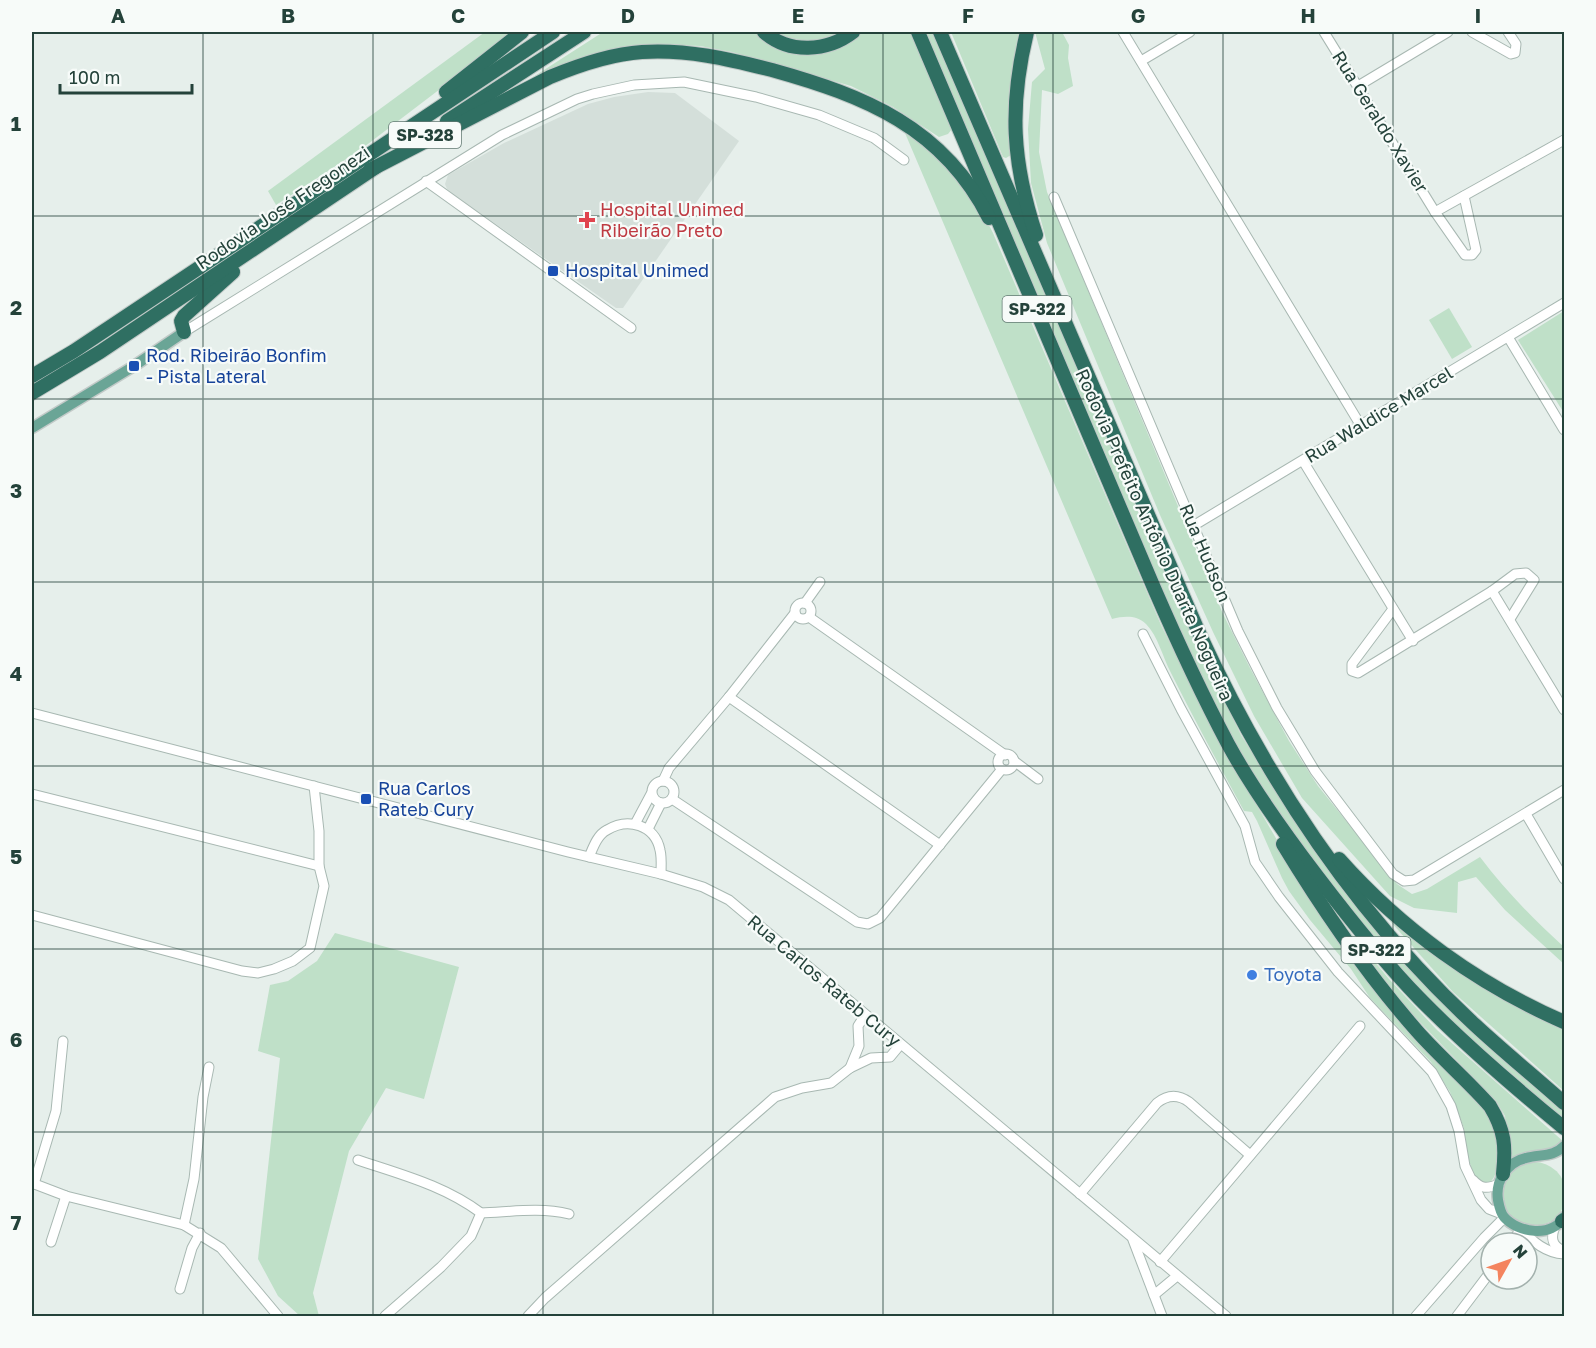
<svg xmlns="http://www.w3.org/2000/svg" width="1596" height="1348" font-family="'Golos Text',sans-serif">
<style>
.built{fill:#d4dfda}
.green{fill:#bfe0c8}
.lines{fill:none;stroke-linecap:round;stroke-linejoin:round}
.minor-casing{stroke:#a8b8b2;stroke-width:11}
.major-casing{stroke:#c2cac8;stroke-width:13}
.highway-casing{stroke:#c2cac8;stroke-width:16}
.minor{stroke:#fff;stroke-width:9}
.major{stroke:#6aa596;stroke-width:10}
.highway{stroke:#2f6f62;stroke-width:14}
.grid{fill:none;stroke:#24423a;stroke-width:1.5;stroke-opacity:0.55}
.health-dot{fill:#e0444e;stroke:#f7fbf9;stroke-width:2}
.transit-dot{fill:#1a4fb4;stroke:#f7fbf9;stroke-width:2}
.shop-dot{fill:#3f7fe0;stroke:#f7fbf9;stroke-width:2}
.labels{text-anchor:middle;stroke-width:4.5;stroke-linejoin:round;paint-order:stroke}
.shield{fill:#f7fbf9;stroke:#637a73;stroke-width:1.5}
.shield-label{font-size:16px;font-weight:bold;fill:#24423a}
.street-label{font-size:18px;fill:#24423a;stroke:#f7fbf9}
.health-label{font-size:18px;fill:#be3a42;stroke:#f7fbf9;text-anchor:start}
.transit-label{font-size:18px;fill:#164399;stroke:#f7fbf9;text-anchor:start}
.shop-label{font-size:18px;fill:#366cbe;stroke:#f7fbf9;text-anchor:start}
.neatline{fill:none;stroke:#24423a;stroke-width:2}
.grid-label{font-size:20px;text-anchor:middle;font-weight:bold;fill:#24423a}
</style>
<rect width="100%" height="100%" fill="#e6efeb"/>
<path class="built" d="M648,92L675,93L739,141L623,308H616L451,193L447,189L445,184L448,175L504,143L588,104L614,97Z"/>
<g class="green">
<path d="M485,32H515L360,150L276,205L268,191Z"/>
<path d="M603,32H760L807,53L830,51L848,43L860,32H911L952,129L948,134L939,137L893,107L851,86L732,52L700,46L659,44L627,46L587,57L526,84L527,81Z"/>
<path d="M769,32H845L831,40L797,44Z"/>
<path d="M926,32H932L1183,613L1241,735L1307,840L1383,939L1461,1021L1496,1053L1564,1111V1121C1509,1075 1452,1029 1404,974C1350,913 1300,848 1256,779C1233,743 1214,705 1194,667Z"/>
<path d="M951,32H1023L1010,139L1011,155L1006,158L1003,157Z"/>
<path d="M1035,32H1062L1069,45L1068,58L1073,86L1058,94L1042,90L1039,152L1047,192L1223,614L1250,668L1289,741L1318,786L1397,884L1412,894L1427,889L1480,857C1505,890 1534,920 1564,947V964L1505,910L1476,877L1458,882L1457,913L1414,908L1390,896L1302,798L1254,716L1213,632L1160,515L1047,243L1031,183L1028,129L1032,82L1045,69Z"/>
<path d="M902,126L943,159L979,206L993,233L1161,625L1212,728L1292,866L1483,1106C1487,1112 1494,1120 1496,1127C1502,1140 1501,1175 1489,1183L1479,1181L1474,1176L1467,1154L1464,1128L1450,1092L1431,1062L1370,998L1351,969L1310,920L1289,891L1282,878L1257,821L1252,812L1244,811C1219,765 1194,719 1171,673C1163,658 1158,636 1146,624C1136,615 1125,616 1112,619Z"/>
<path d="M1449,308L1472,347L1452,359L1429,320Z"/>
<path d="M1564,311V413L1518,340Z"/>
<path d="M1325,902L1389,979L1437,1030L1564,1142C1548,1155 1526,1147 1510,1161L1505,1116L1496,1101L1386,987Z"/>
<path d="M1375,904L1564,1027V1091L1453,992Z"/>
<path d="M335,933L459,967L424,1099L386,1088L349,1151L313,1293L319,1316H300L278,1296L258,1259L280,1058L258,1051L270,985L288,981L317,961Z"/>
<circle cx="1534" cy="1194" r="32"/>
</g>
<g class="lines">
<defs>
<g id="minor">
<path d="M1123,32L1361,426"/>
<path d="M1324,32L1435,212L1465,255H1472L1476,250L1464,196"/>
<path d="M1472,32L1511,54L1515,53L1516,44L1508,32"/>
<path d="M1141,61L1190,32"/>
<path d="M1358,86L1448,32"/>
<path d="M426,181L631,328"/>
<path d="M1054,197L1238,631L1277,708L1315,771L1393,874L1404,881L1414,880L1564,790"/>
<path d="M1435,212L1564,140"/>
<path d="M184,332L502,135L577,99L593,94L634,85L684,82L756,97L819,115L874,138L904,160"/>
<path d="M1508,337L1564,430"/>
<path d="M1303,461L1413,641"/>
<path d="M1193,526L1564,303"/>
<path d="M1492,591L1564,710"/>
<path d="M805,603L820,582"/>
<circle cx="803" cy="611" r="8"/>
<path d="M1393,609L1352,664V671L1358,673L1492,591L1515,574L1526,573L1534,580L1510,619"/>
<path d="M809,617L1005,755"/>
<path d="M1143,634L1181,709L1245,826L1255,862L1279,897L1338,972L1432,1072L1451,1106L1459,1131L1465,1166L1481,1200L1489,1209L1502,1214"/>
<path d="M729,697L940,845"/>
<path d="M32,713L568,852L661,874L703,887L729,900L1226,1316"/>
<circle cx="1006" cy="762" r="8"/>
<path d="M1014,761L1038,779"/>
<circle cx="663" cy="792" r="11"/>
<path d="M663,781L669,768L729,697L795,613"/>
<path d="M32,794L319,866"/>
<path d="M672,799L857,922L868,924L880,918L1002,769"/>
<path d="M1526,814L1564,879"/>
<path d="M635,824L651,794"/>
<path d="M648,829L661,803"/>
<path d="M589,857C593,848 597,835 607,830C628,817 655,825 660,850C662,858 661,867 661,874"/>
<path d="M32,915L242,971L258,973L274,969L293,961L310,948L324,886L319,866V831L314,786"/>
<path d="M850,1068L859,1046L858,1026L865,1015"/>
<path d="M358,1160C402,1175 443,1185 481,1213C510,1212 540,1207 569,1214"/>
<path d="M1473,1180C1481,1189 1487,1189 1499,1184"/>
<path d="M32,1183L66,1196L184,1225L221,1248L278,1316"/>
<path d="M34,1184L56,1111L63,1041"/>
<path d="M1080,1194L1157,1103C1167,1095 1178,1094 1189,1102L1250,1155"/>
<path d="M184,1225L194,1179L203,1097L209,1067"/>
<path d="M1555,1226C1551,1237 1551,1245 1562,1250"/>
<path d="M1133,1240L1162,1316"/>
<path d="M51,1242L66,1196"/>
<path d="M1511,1243L1521,1229C1533,1242 1546,1253 1564,1254"/>
<path d="M1160,1262L1360,1026"/>
<path d="M180,1289L192,1248L200,1233"/>
<path d="M1154,1295L1177,1276"/>
<path d="M385,1316L441,1267L471,1236L481,1213"/>
<path d="M528,1316L545,1298L775,1097L802,1088L831,1083L850,1068L871,1058L890,1057L900,1045"/>
<path d="M1416,1316L1484,1238L1504,1218"/>
<path d="M1457,1316L1491,1271"/>
</g>
<g id="major">
<path d="M32,428L134,366L184,332"/>
<path d="M1564,1146C1554,1157 1540,1154 1526,1158C1507,1162 1495,1181 1498,1200C1499,1205 1500,1212 1504,1217C1518,1233 1552,1238 1564,1217"/>
</g>
<g id="highway">
<path d="M764,32C789,54 827,52 853,32"/>
<path d="M918,32L1154,588C1177,641 1201,693 1228,744C1253,790 1285,834 1317,876C1349,918 1382,960 1419,998C1464,1044 1514,1087 1564,1128"/>
<path d="M940,32L1199,633C1266,779 1357,916 1475,1025C1504,1052 1535,1077 1564,1103"/>
<path d="M1027,32C1009,106 1012,162 1036,235"/>
<path d="M446,92L522,32"/>
<path d="M447,121L584,32"/>
<path d="M370,170L550,77C579,65 610,54 642,52C686,49 729,59 772,70C865,96 943,127 989,218"/>
<path d="M184,332L181,321L184,316L233,272"/>
<path d="M32,376L74,351L553,32"/>
<path d="M32,393L100,352L376,167"/>
<path d="M1283,844C1323,910 1366,973 1417,1031C1440,1057 1467,1080 1490,1106C1505,1131 1506,1146 1503,1174"/>
<path d="M1339,859C1401,929 1479,985 1564,1022"/>
<path d="M1562,1221L1564,1220"/>
</g>
</defs>
<use href="#minor" class="minor-casing"/>
<use href="#major" class="major-casing"/>
<use href="#highway" class="highway-casing"/>
<use href="#minor" class="minor"/>
<use href="#major" class="major"/>
<use href="#highway" class="highway"/>
</g>
<path class="grid" d="M203,32V1316M373,32V1316M543,32V1316M713,32V1316M883,32V1316M1053,32V1316M1223,32V1316M1393,32V1316M32,216H1564M32,399H1564M32,582H1564M32,766H1564M32,949H1564M32,1132H1564"/>
<path class="health-dot" d="M584 211h6v6h6v6h-6v6h-6v-6h-6v-6h6z"/>
<g class="transit-dot">
<rect x="547" y="265" width="12" height="12" rx="3"/>
<rect x="128" y="360" width="12" height="12" rx="3"/>
<rect x="360" y="793" width="12" height="12" rx="3"/>
</g>
<circle class="shop-dot" cx="1252" cy="975" r="6"/>
<g class="labels">
<g class="shield">
<rect x="389" y="122" width="72" height="26" rx="4.5"/>
<rect x="1002.5" y="296" width="69" height="26" rx="4.5"/>
<rect x="1341.5" y="937" width="69" height="26" rx="4.5"/>
</g>
<g class="shield-label">
<text x="425" y="141">SP-328</text>
<text x="1037" y="315">SP-322</text>
<text x="1376" y="956">SP-322</text>
</g>
<g class="street-label">
<text transform="translate(1380 122) rotate(58)" y="6">Rua Geraldo Xavier</text>
<text transform="translate(283 208) rotate(-34)" y="6">Rodovia José Fregonezi</text>
<text transform="translate(1379 415) rotate(-31)" y="6">Rua Waldice Marcel</text>
<text transform="translate(1154 535) rotate(66)" y="6">Rodovia Prefeito Antônio Duarte Nogueira</text>
<text transform="translate(1205 553) rotate(67)" y="6">Rua Hudson</text>
<text transform="translate(824 981) rotate(40)" y="6">Rua Carlos Rateb Cury</text>
</g>
<g class="health-label">
<text x="600" y="216">Hospital Unimed<tspan x="600" dy="21">Ribeirão Preto</tspan></text>
</g>
<g class="transit-label">
<text x="565" y="277">Hospital Unimed</text>
<text x="146" y="362">Rod. Ribeirão Bonfim<tspan x="146" dy="21">- Pista Lateral</tspan></text>
<text x="378" y="795">Rua Carlos<tspan x="378" dy="21">Rateb Cury</tspan></text>
</g>
<g class="shop-label">
<text x="1264" y="981">Toyota</text>
</g>
</g>
<rect width="1596" height="1348" fill="none" stroke="#f7fbf9" stroke-width="66"/>
<g transform="translate(1509 1261) rotate(50)"><circle r="28" fill="#f7fbf9" stroke="#a3b1ad" stroke-width="1.5"/>
<path d="M0-4.5L10 22L0 15L-10 22Z" fill="#f4845f"/>
<text y="-9" font-size="16" font-weight="bold" text-anchor="middle" fill="#24423a">N</text>
</g>
<path d="M60 84v9h132v-9" fill="none" stroke="#24423a" stroke-width="3"/>
<text x="69" y="84" font-size="18" fill="#24423a" stroke="#f7fbf9" stroke-width="4.5" paint-order="stroke">100 m</text>
<rect x="33" y="33" width="1530" height="1282" class="neatline"/>
<g class="grid-label">
<text x="118" y="23">A</text>
<text x="288" y="23">B</text>
<text x="458" y="23">C</text>
<text x="628" y="23">D</text>
<text x="798" y="23">E</text>
<text x="968" y="23">F</text>
<text x="1138" y="23">G</text>
<text x="1308" y="23">H</text>
<text x="1478" y="23">I</text>
<text x="16" y="131">1</text>
<text x="16" y="315">2</text>
<text x="16" y="498">3</text>
<text x="16" y="681">4</text>
<text x="16" y="864">5</text>
<text x="16" y="1047">6</text>
<text x="16" y="1230">7</text>
</g>
</svg>
